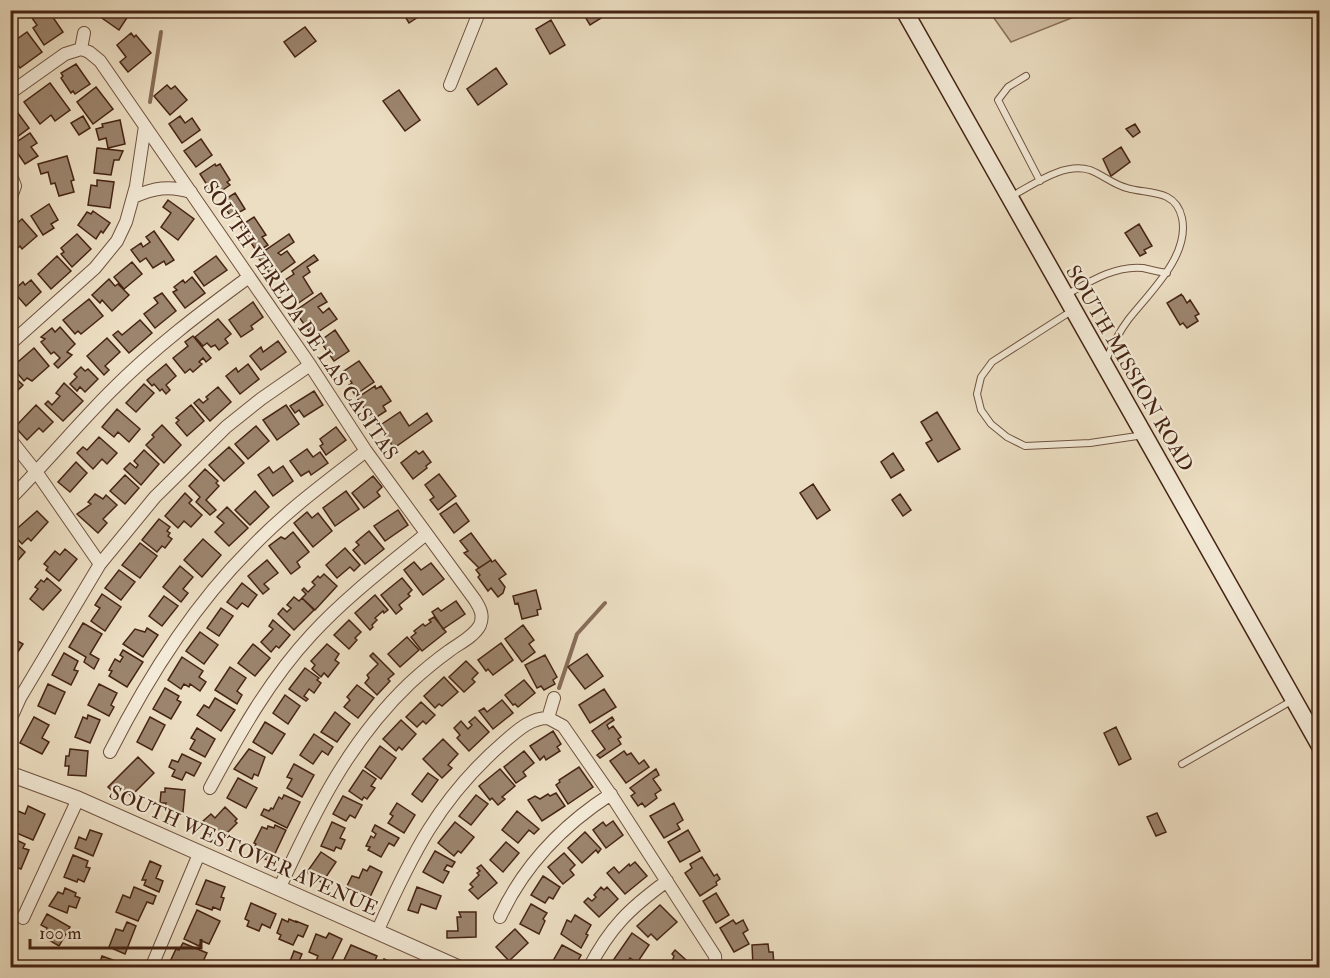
<svg xmlns="http://www.w3.org/2000/svg" width="1330" height="978" font-family="'IM FELL Double Pica',serif">
<style>
.garden{fill:#d0bea4;stroke:#8b715c;stroke-width:1.5}
.lines{fill:none;stroke-linecap:round;stroke-linejoin:round}
.stream{stroke:#886e59;stroke-width:4}
.building{fill:#9c856e;stroke:#462414;stroke-width:1.5}
.service-casing{stroke:#705240;stroke-width:8}
.minor-casing{stroke:#705240;stroke-width:14}
.tertiary-casing{stroke:#705240;stroke-width:17}
.secondary-casing{stroke:#462414;stroke-width:19}
.service{stroke:#f3ead7;stroke-width:6}
.minor{stroke:#f3ead7;stroke-width:12}
.tertiary{stroke:#f3ead7;stroke-width:15}
.secondary{stroke:#f3ead7;stroke-width:16}
.labels{text-anchor:middle;stroke-width:4.5;stroke-linejoin:round;paint-order:stroke}
.street-label{font-size:20px;fill:#462414;stroke:#f3ead7}
</style>
<rect width="100%" height="100%" fill="#ecdec2"/>
<filter id="stains"><feTurbulence type="fractalNoise" baseFrequency=".00333" numOctaves="4"/><feColorMatrix values="0 0 0 0 .2 0 0 0 0 .09 0 0 0 0 .02 0 0 0 .5 -.17"/></filter>
<radialGradient id="worn" r=".72"><stop offset=".6" stop-color="#630" stop-opacity="0"/><stop offset="1" stop-color="#630" stop-opacity=".3"/></radialGradient>
<path class="garden" d="M1083,11L1084,13L1011,42L989,11Z"/>
<g class="lines">
<path class="stream" d="M150,102L161,32
M559,688L577,634L605,603"/>
</g>
<path class="building" d="M43,10H48L63,32L44,45L33,28L37,25L32,18Z
M102,10H132L119,30L99,16Z
M401,10H418L421,15L409,23Z
M581,10H614L590,25Z
M551,20L565,45L550,54L536,29Z
M305,27L316,41L295,57L284,42Z
M27,32L42,52L20,68L10,55V44Z
M131,33L134,37L136,35L151,53L128,72L120,62L126,57L117,45Z
M76,64L90,84L75,94L73,91L71,93L61,78L63,76L61,73Z
M496,68L507,84L478,105L467,89Z
M50,83L70,110L55,121L51,115L40,124L24,102Z
M167,85L171,89L175,86L187,100L170,115L154,96Z
M96,87L113,109L93,124L77,102Z
M399,90L420,120L405,131L383,101Z
M12,105L29,128L13,140L10,138V106Z
M83,116L90,128L79,135L71,123Z
M180,116L185,123L192,118L200,130L182,143L169,124Z
M120,120L125,144L108,148L106,138L99,140L96,129L103,127L102,124Z
M1135,124L1140,132L1133,137L1126,129Z
M30,133L37,143L31,147L38,156L25,164L12,145Z
M201,139L212,155L196,167L184,151Z
M1121,147L1130,162L1111,176L1103,159Z
M97,148L123,151L119,160H114L111,175L94,173Z
M67,156L74,180L71,181L74,192L59,196L55,183L51,184L48,172L41,174L38,164Z
M215,164L216,166L220,164L230,180L227,182L230,185L214,196L200,174Z
M97,180L114,182L110,208L88,205L91,185L97,186Z
M235,193L245,209L231,217L221,202Z
M168,200L194,219L178,240L161,227L171,213L163,207Z
M49,204L58,220L51,224L54,228L43,235L31,216Z
M93,211L110,223L103,233L101,231L96,239L78,225L87,212L91,214Z
M254,217L266,235L262,237L268,245L257,252L240,226Z
M22,219L37,236L22,249L20,246L14,251L10,248V229Z
M1139,224L1152,246L1144,250L1146,253L1140,256L1125,233Z
M154,231L174,260L166,265L164,261L153,268L146,258L140,262L131,250L141,243L143,247L150,242L146,237Z
M77,234L91,249L72,267L61,254L64,252L61,248Z
M289,234L294,242L278,253L281,255L287,251L295,262L273,278L257,256Z
M314,255L318,260L307,267L310,272L303,277L313,293L297,304L282,282L294,274L292,271Z
M57,256L71,271L51,289L38,274Z
M216,256L227,270L204,286L194,272Z
M132,262L142,274L124,289L114,277Z
M192,277L205,293L185,308L173,292L177,290L174,287L183,280L185,283Z
M109,279L115,286L118,284L129,295L112,311L102,300L100,303L92,295Z
M31,280L41,292L26,306L13,291L23,282L25,285Z
M162,293L176,311L155,328L144,314L158,303L154,298Z
M321,293L327,302L318,307L323,313L329,308L337,319L312,336L295,311Z
M1182,294L1181,295L1183,296L1187,303L1190,300L1199,314L1195,316L1198,321L1187,328L1183,323L1180,325L1167,303Z
M89,299L103,316L81,334L78,331L75,334L63,320Z
M253,302L263,317L251,326L253,329L241,337L229,320Z
M218,319L231,334L225,339L228,343L219,350L215,345L211,347L207,343L203,346L195,337Z
M140,320L152,333L129,353L113,335L118,331L122,335Z
M60,327L75,344L67,352L72,355L58,368L54,364L60,358L54,352L51,354L41,342L45,339L41,337L52,328L55,332Z
M335,330L349,351L334,361L320,341Z
M193,336L211,358L206,362L203,358L199,362L202,364L193,372L190,369L185,373L173,358L188,346L185,342Z
M107,338L120,352L105,366L109,370L104,375L87,356Z
M278,341L286,352L261,370L250,356L261,347L263,352Z
M34,348L49,366L32,381L27,378L24,381L12,367Z
M359,361L374,382L355,395L349,385L352,383L344,371Z
M166,364L176,376L166,385L170,390L166,394L162,389L160,391L154,384L152,386L147,380Z
M248,364L259,379L240,394L226,376L236,368L238,372Z
M81,367L85,371L88,369L98,379L85,392L80,387L77,391L70,384L77,377L74,374Z
M10,373L23,385L13,395L17,398L11,405Z
M64,383L83,401L63,421L45,404L48,401L52,405L60,396L56,393Z
M144,384L154,393L136,412L126,403Z
M375,386L376,389L381,386L391,401L383,406L386,411L372,420L357,398Z
M218,387L231,402L210,421L194,403L199,399L203,403L208,399L206,397Z
M314,391L323,405L304,417L299,410L295,413L290,406Z
M36,405L53,422L43,432L39,428L27,440L15,427Z
M191,405L204,421L187,436L176,423L179,420L176,418Z
M286,405L299,424L277,440L263,420Z
M117,409L140,429L129,442L118,432L114,437L102,427Z
M400,412L409,426L427,413L432,421L394,448L379,426Z
M937,412L960,449L938,462L926,443L932,440L921,422Z
M162,425L181,445L164,463L146,445L154,437L152,435Z
M256,426L269,441L248,459L235,444Z
M336,427L346,440L326,455L320,446L323,444L320,439Z
M99,437L117,453L107,464L102,459L93,469L77,453L83,447L87,450Z
M229,447L244,463L224,481L209,465Z
M307,449L313,457L320,452L328,463L311,475L309,471L301,476L290,461Z
M144,450L159,464L141,485L124,469L130,463L136,468L138,465L134,461Z
M416,451L419,454L423,451L431,462L426,466L427,468L413,479L401,463Z
M893,453L904,470L891,478L881,462Z
M76,462L87,473L70,492L58,482Z
M283,466L293,481L273,496L258,475L269,467L273,473Z
M205,469L218,481L216,483L219,486L206,500L216,510L210,515L196,502L200,497L189,486Z
M439,474L456,496L438,510L430,500L434,497L425,485Z
M125,475L139,488L125,504L110,491Z
M373,476L382,487L377,492L380,496L364,508L352,493Z
M813,484L830,510L817,519L800,493Z
M255,491L269,507L250,525L235,510Z
M346,491L359,509L335,526L323,508Z
M185,493L192,500L189,503L202,515L191,527L184,521L178,528L165,516Z
M95,494L103,499L106,495L117,505L103,519L107,523L98,533L77,514L91,504L88,502Z
M900,494L911,510L903,516L892,500Z
M456,503L469,521L454,533L440,514Z
M227,507L248,528L229,546L215,532L224,523L217,517Z
M398,510L408,525L385,541L374,526Z
M37,511L48,522L31,541L28,538L22,544L12,533Z
M307,512L312,518L318,513L332,531L313,547L294,523Z
M159,519L170,527L167,531L170,533L168,536L172,539L165,548L162,546L157,552L142,540Z
M369,531L384,549L365,564L353,550L359,545L356,542Z
M293,532L309,552L297,562L300,567L291,574L269,546L281,537L285,539Z
M471,533L491,560L479,568L464,553L468,551L460,541Z
M10,538L25,552L10,570Z
M203,539L221,555L202,577L184,560Z
M140,543L157,556L140,578L122,565Z
M345,548L360,565L354,571L350,567L337,578L326,565Z
M65,549L77,559L59,581L46,570L48,567L44,564L55,551L60,555Z
M267,560L278,573L264,584L269,589L263,594L248,576Z
M491,560L492,562L495,560L506,574L499,579L505,587L503,593L498,597L491,588L488,591L478,577L480,575L476,570Z
M414,562L421,570L431,563L444,579L423,595L404,570Z
M180,566L193,577L183,589L188,593L181,602L163,587Z
M119,570L135,582L121,600L105,588Z
M324,574L337,586L315,610L302,598L306,594L302,590L304,588L308,592L315,585L312,582L318,576L320,578Z
M47,578L61,590L43,610L30,599L38,589L35,587L41,580L44,582Z
M402,578L412,590L408,594L410,596L399,605L402,609L396,614L381,595Z
M242,583L257,595L248,607L242,603L237,609L227,602Z
M536,590L541,609L537,610L538,615L522,619L518,603L515,604L513,596Z
M102,594L121,607L105,631L91,621L100,608L95,605Z
M375,595L388,610L384,613L383,611L375,618L377,620L372,625L373,627L370,630L355,613Z
M164,596L178,606L162,626L149,616Z
M294,597L299,601L302,598L314,610L294,630L278,614L283,608L287,612L291,608L287,605Z
M456,601L465,614L443,629L432,612L438,608L441,611Z
M221,608L233,616L219,636L207,628Z
M434,617L446,632L422,651L411,637L416,633L414,631L423,624L425,626L431,622L429,620Z
M273,620L290,635L279,648L276,646L271,652L261,642L273,629L269,626Z
M349,620L361,632L355,638L357,640L349,649L334,635Z
M83,623L102,634L90,654L99,659L94,669L84,662L86,657L69,647Z
M523,625L534,640L529,644L535,652L522,662L505,639Z
M147,628L158,635L143,657L123,644L135,629L145,632Z
M200,632L218,645L204,664L186,651Z
M407,637L419,650L400,667L388,654Z
M14,639L23,644L10,664V644Z
M501,643L513,660L493,675L488,669L486,671L478,660Z
M253,644L270,658L255,676L238,663Z
M327,644L339,654L335,660L339,663L328,677L324,673L321,677L312,669L315,665L311,661Z
M123,650L143,662L127,687L109,676L112,671L109,670L115,659L120,662L123,657L120,655Z
M64,653L78,661L74,670L78,671L71,685L52,675Z
M373,653L394,674L388,679L390,681L377,695L365,683L369,678L367,675L378,664L370,656Z
M587,654L603,676L585,689L568,667Z
M545,655L557,677L553,680L555,684L544,690L541,686L537,688L525,665Z
M182,657L203,671L199,677L206,682L200,691L190,684L189,687L184,684L181,689L168,680Z
M466,661L478,673L472,679L475,682L464,692L449,677Z
M230,667L246,678L237,691L242,695L237,704L215,690Z
M305,668L319,678L317,680L321,683L314,693L309,689L304,696L308,699L306,701L289,689Z
M444,677L458,692L442,706L439,704L435,708L424,696Z
M524,680L535,693L518,707L515,704L513,705L505,695Z
M48,684L65,692L55,714L38,706Z
M99,684L117,693L111,705L114,707L109,716L88,705Z
M357,685L374,698L358,718L344,707L350,700L347,697Z
M165,688L179,696L177,700L181,702L171,719L153,709Z
M604,689L616,707L590,723L579,705Z
M285,695L300,706L288,724L273,713Z
M215,698L235,710L221,731L197,715L204,705L209,708Z
M502,700L513,713L493,729L479,711L484,708L487,712Z
M421,702L435,715L426,724L423,721L417,727L406,717Z
M335,712L350,724L337,742L321,732Z
M88,715L100,720L90,743L75,737L83,717L87,719Z
M34,717L49,725L42,738L49,742L42,754L20,743Z
M150,717L165,725L152,750L137,742Z
M475,717L489,732L469,751L457,738L460,735L454,728L461,721L468,729L472,725L469,722Z
M612,717L614,720L607,725L609,729L613,726L621,737L618,739L621,744L600,758L597,755L605,749L592,731Z
M401,720L416,734L402,750L399,747L396,751L383,739Z
M265,722L285,734L272,754L253,742Z
M1116,727L1131,759L1119,765L1104,733Z
M197,728L215,739L205,757L190,749L195,740L191,738Z
M553,731L561,744L557,747L560,751L546,760L544,756L540,760L530,746Z
M314,734L333,747L328,755L322,751L313,764L300,755Z
M443,739L458,754L448,765L452,768L442,778L423,759Z
M380,746L396,758L381,779L365,767Z
M70,749L88,751L86,776L68,775L69,766H65L66,756H69Z
M249,749L265,757L258,776L254,774L252,779L234,769Z
M524,751L534,763L523,772L526,776L516,783L504,767Z
M624,751L627,755L631,753L639,764L644,760L649,767L626,783L610,761Z
M182,754L201,763L194,776L186,772L182,780L172,776L175,770L169,767L172,760L178,762Z
M138,757L154,773L131,796L129,793L122,800L108,787Z
M294,764L314,775L302,797L287,788L292,779L287,777Z
M579,767L593,787L568,804L556,785L560,782L559,780Z
M500,769L515,786L502,797L505,799L498,805L492,798L490,800L479,786Z
M656,769L659,775L653,779L661,790L655,794L657,798L645,807L642,803L638,806L631,796L635,793L630,788Z
M363,770L376,779L371,786L375,788L367,799L364,797L362,800L349,791Z
M428,773L438,780L422,802L412,794Z
M238,778L257,788L246,808L227,798Z
M165,788L185,790L183,812L166,811V803H160L161,792H165Z
M556,793L565,806L542,821L528,800L535,796L540,799L548,794L550,796Z
M284,795L300,802L287,828L261,815L264,809L269,811L271,808L273,809L279,797L282,799Z
M476,795L488,804L471,825L459,816Z
M343,796L362,805L355,818L350,815L346,821L333,814Z
M397,803L415,815L404,833L388,823L393,816L390,814Z
M674,803L683,820L677,824L680,829L664,838L650,816Z
M28,806L45,814L33,840L14,832L18,825L13,823L18,811L25,814Z
M225,807L237,819L235,821L237,823L221,839L203,821L211,814L215,818Z
M517,811L539,829L534,834L529,830L518,843L502,830Z
M1157,813L1166,832L1156,836L1147,817Z
M613,821L623,835L606,848L593,830L603,822L606,826Z
M332,822L345,828L340,838L345,840L341,849L336,847L334,851L321,846Z
M455,822L474,837L461,853L458,851L454,856L438,843Z
M275,825L286,830L271,862L255,854L257,850L254,849L256,844L254,843L262,827L267,829L268,826L274,828Z
M375,825L399,838L394,846L389,843L381,857L368,850L370,847L366,846L371,836L374,838L376,834L372,831Z
M90,830L102,834L93,856L75,848L79,837L86,840Z
M688,830L700,851L680,862L668,842Z
M585,832L601,849L598,853L596,850L582,863L568,848Z
M12,838L25,844L23,848L29,850L21,869L10,865Z
M506,842L519,853L503,872L490,860Z
M435,851L455,862L452,867L447,865L444,870L449,872L443,883L423,872Z
M321,852L336,862L322,883L307,872Z
M564,853L575,865L570,870L574,875L563,884L548,867Z
M73,855L88,861L86,867L90,868L84,882L78,879L77,882L64,877Z
M702,857L714,876L717,874L720,879L716,882L717,885L700,896L685,873L692,868L690,864Z
M150,861L161,866L156,878L163,881L159,892L144,885L146,880H142Z
M635,862L647,876L625,894L607,873L614,867L619,873L629,864L630,866Z
M481,865L497,883L478,899L469,890L473,887L470,884L479,875L477,873L480,871L477,868Z
M370,866L382,872L370,897L347,886L352,876L359,878L363,869L367,871Z
M543,876L560,887L553,899L549,897L545,903L531,895Z
M206,880L225,887L221,897L224,898L220,910L213,907L212,910L196,904Z
M134,887L156,896L153,904L147,902L138,921L116,912L123,895L130,898Z
M417,887L441,896L436,909L421,904L418,913L408,910Z
M601,887L604,890L607,887L618,899L599,917L584,902L588,898L592,901L596,897L594,895Z
M65,888L76,893L75,896L80,898L76,908L69,906L67,913L49,906L58,892L63,894Z
M716,893L729,915L716,923L703,901Z
M251,903L276,914L270,928L262,924L259,931L247,926L249,921L245,919Z
M531,904L547,913L543,919L545,921L539,934L520,924Z
M660,905L677,922L657,940L651,934L648,937L637,926Z
M197,910L220,921L209,944L202,941L199,946L184,939Z
M459,912H476V937L447,938V931H458L457,917H461Z
M47,914L70,927L59,946L42,936L47,928L41,925Z
M575,915L591,925L586,934L588,935L581,948L561,934L567,920L571,922Z
M282,919L288,922L289,919L296,922V921L308,926L303,937L298,935L293,945L279,939L281,935L277,933Z
M733,920L736,924L743,920L748,930L743,933L749,944L734,952L720,928Z
M127,922L136,926L125,954L109,947L116,929L123,931Z
M515,929L528,943L509,961L496,947Z
M329,933L342,939L329,966L333,968H322L323,964L316,961L318,956L309,952L316,934L326,938Z
M632,933L649,945L637,963L630,958L624,968H620L612,962Z
M183,943L207,953L200,968H167L176,949L179,950Z
M768,944L769,952H773L774,965L753,966L752,945Z
M351,945L377,956L372,968H361L344,960Z
M562,945L581,955L574,968H549Z
M675,950L695,968H666L673,959L674,956L672,954Z
M294,951L302,954L296,968L289,964Z
M102,956L121,963L119,968H98Z
M384,959L404,968H381Z"/>
<g class="lines">
<g class="service-casing">
<path id="service" d="M1026,76L1008,87L998,100L1040,181
M1010,197C1033,185 1063,162 1090,170C1103,175 1114,185 1127,188C1139,192 1155,191 1167,197C1175,201 1180,209 1182,218C1190,256 1149,293 1128,320C1119,332 1112,346 1106,360
M1066,295C1089,282 1115,265 1143,268C1151,270 1159,272 1167,273
M1073,310L992,362L981,377L977,394L981,410L991,424L1007,437L1025,446L1090,443L1144,435
M1182,764L1293,700"/>
</g>
<g class="minor-casing">
<path id="minor" d="M81,49L89,52L100,61L310,365L366,451L475,600C480,608 484,615 480,625C474,637 458,644 449,651C435,661 422,672 410,683C348,742 314,813 279,889
M81,49L84,33
M450,85L480,10
M10,93L65,54L81,49
M10,173L15,186L10,200
M133,197C154,188 169,185 191,192
M10,344L95,268L117,241L126,222L136,186L145,126
M10,439L37,473L100,564
M10,499C45,464 76,426 111,391C154,348 201,312 249,277
M548,718L554,698
M10,720L20,698L100,564L155,497L226,427L261,399L310,365
M110,752C147,679 191,608 250,549C285,512 326,482 366,451
M210,788C239,734 270,679 312,634C346,597 387,566 426,534
M500,917C524,865 563,825 611,794
M23,918L78,799
M377,932C411,856 439,798 504,742C517,731 530,718 548,718L563,726L613,798L715,956L716,968
M151,968L199,854
M589,968C610,927 630,908 667,881"/>
</g>
<g class="tertiary-casing">
<path id="tertiary" d="M10,774L78,799L459,968"/>
</g>
<g class="secondary-casing">
<path id="secondary" d="M904,10L1320,746"/>
</g>
<use href="#service" class="service"/>
<use href="#minor" class="minor"/>
<use href="#tertiary" class="tertiary"/>
<use href="#secondary" class="secondary"/>
</g>
<g class="labels">
<g class="street-label">
<text transform="translate(301 320) rotate(56)" y="7">SOUTH VEREDA DE LAS CASITAS</text>
<text transform="translate(1130 368) rotate(60)" y="7">SOUTH MISSION ROAD</text>
<text transform="translate(244 850) rotate(24)" y="7">SOUTH WESTOVER AVENUE</text>
</g>
</g>
<rect width="1330" height="978" fill="none" stroke="#ecdec2" stroke-width="36"/>
<rect x="12" y="12" width="1306" height="954" fill="none" stroke="#462414" stroke-width="3"/>
<rect x="18" y="18" width="1294" height="942" fill="none" stroke="#462414" stroke-width="1.5"/>
<path d="M30 939v9h171v-9" fill="none" stroke="#462414" stroke-width="3"/>
<text x="39" y="939" font-size="18" fill="#462414" stroke="#f3ead7" stroke-width="4.5" paint-order="stroke">100 m</text>
<rect width="100%" height="100%" filter="url(#stains)"/>
<rect width="100%" height="100%" fill="url(#worn)"/>
</svg>
